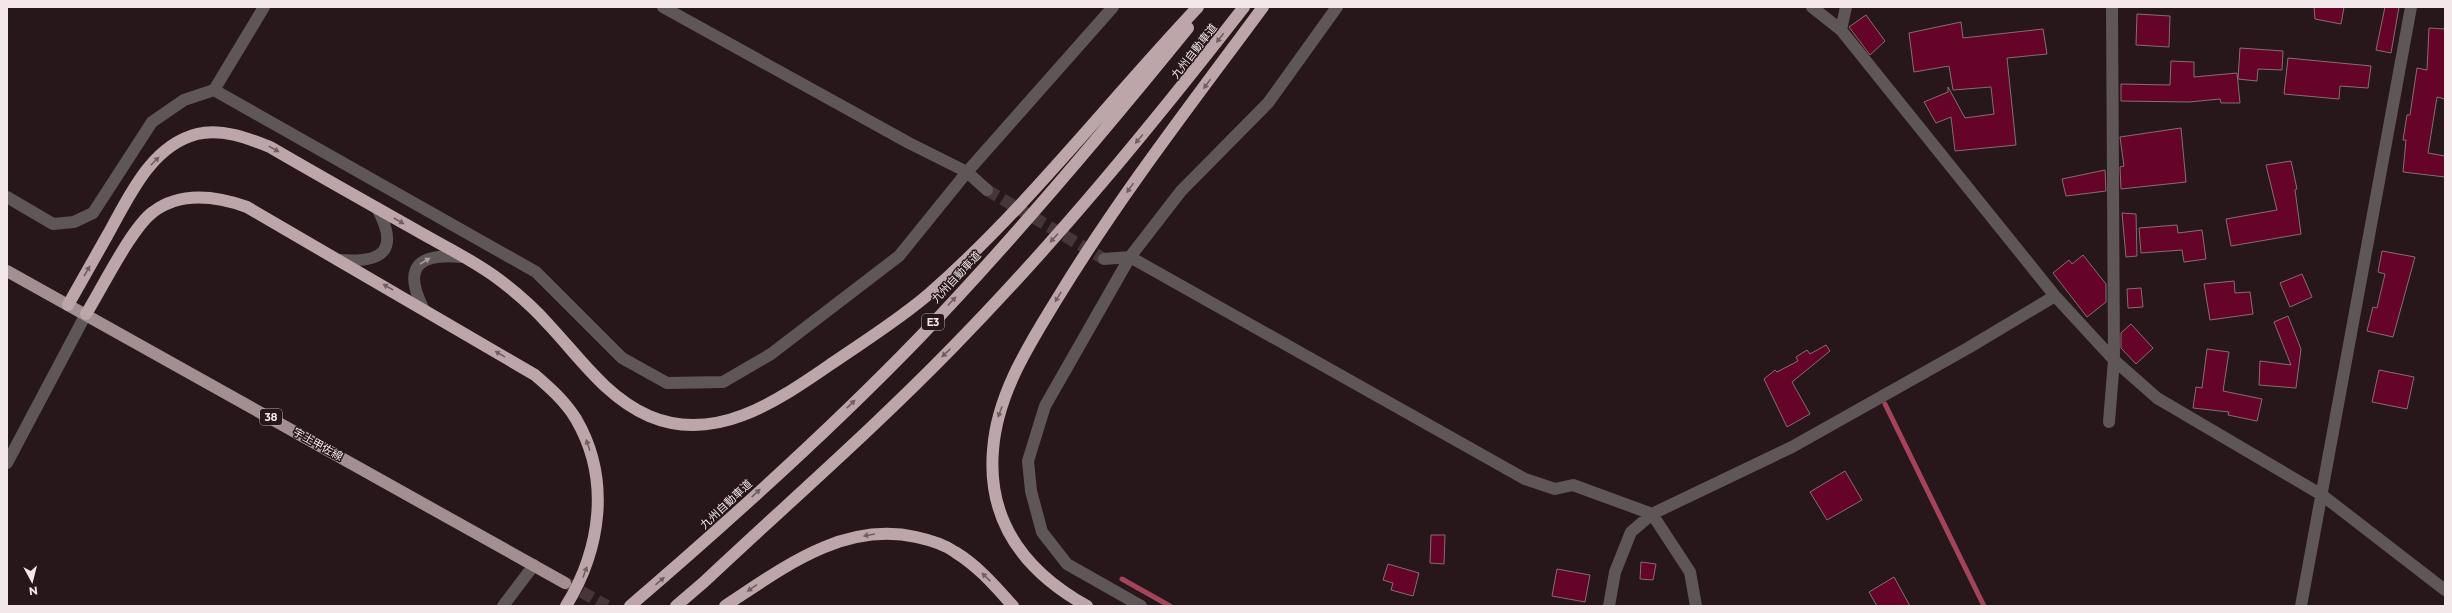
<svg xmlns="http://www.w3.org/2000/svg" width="2452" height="613" font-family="Montserrat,'Noto Sans JP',sans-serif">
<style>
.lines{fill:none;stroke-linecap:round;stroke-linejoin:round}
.stream{stroke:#a4445b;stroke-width:5}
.building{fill:#660328;stroke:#846e71}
.minor-tunnel{stroke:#463639;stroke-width:12;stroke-dasharray:12 6;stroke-linecap:butt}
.major-tunnel{stroke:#463639;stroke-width:12;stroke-dasharray:12 6;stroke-linecap:butt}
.minor{stroke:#5f5657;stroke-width:12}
.major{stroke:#a38f92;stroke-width:12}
.highway{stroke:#bda6aa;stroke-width:12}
.oneway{fill:#725e62}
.oneway2{fill:#a99ea0}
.labels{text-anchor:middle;stroke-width:3;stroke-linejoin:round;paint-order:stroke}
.shield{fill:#27171a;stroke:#b6a9ab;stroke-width:1}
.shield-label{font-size:10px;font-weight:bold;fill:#f3e7e9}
.street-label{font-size:11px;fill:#f3e7e9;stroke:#27171a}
</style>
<rect width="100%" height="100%" fill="#27171a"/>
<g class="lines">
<path class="stream" d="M1885,404L1984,606
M1122,579L1170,606"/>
</g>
<path class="building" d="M2314,7H2344L2341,24L2315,19Z
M2385,7H2399L2391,53L2376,50Z
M2137,14L2170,16L2169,47L2136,45Z
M1866,15L1885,41L1870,55L1849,27Z
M1961,22L1963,38L2043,29L2047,54L2007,58L2016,145L1955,151L1951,117L1936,123L1924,102L1948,92V87L1965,118L1994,114L1991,87L1953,90L1949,66L1914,72L1909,33Z
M2429,28L2445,29V99L2437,97L2428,153L2445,156V177L2403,172L2406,140H2403L2407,115H2410L2417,68L2427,70Z
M2240,48L2283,51L2282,70L2258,69L2257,81L2238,79Z
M2288,58L2371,66L2368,88L2340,86L2339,99L2284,94Z
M2171,61L2194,62V77L2237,73L2240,103H2221L2220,99L2189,102L2121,101V84L2170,85Z
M2181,128L2186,182L2121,189L2120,167L2124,166L2120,137Z
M2291,161L2297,189L2295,190L2301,234L2231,246L2226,219L2277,210L2266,165Z
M2105,170L2106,191L2066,196L2062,179Z
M2122,213L2136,214L2137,256L2126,257Z
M2177,225L2178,233L2202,230L2206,259L2184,262L2182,250L2141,253L2139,228Z
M2382,251L2415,257L2393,337L2367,331L2373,307L2377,308L2385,274L2378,272Z
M2083,255L2106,284V302L2087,317L2053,273L2069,260L2072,264Z
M2302,274L2312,297L2290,307L2280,283Z
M2234,281L2235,293L2250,292L2253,314L2210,320L2204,284Z
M2141,288L2143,307L2128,308L2127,289Z
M2288,316L2301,349L2296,388L2259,385L2260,361L2291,365L2274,322Z
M2131,324L2153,348L2136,364L2121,348V333Z
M1826,345L1830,351L1792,382L1810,414L1787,427L1764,379L1775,370L1777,372L1798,361L1796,357L1807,350L1810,354Z
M2207,349L2229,352L2223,391L2262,399L2257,421L2228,415L2229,412L2193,408L2196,387L2202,388Z
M2379,370L2414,377L2407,409L2372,402Z
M1845,471L1862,500L1827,520L1810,492Z
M1431,535H1445L1444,564L1430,563Z
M1641,562L1656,564L1653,580L1640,579Z
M1388,564L1419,573L1413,596L1391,590L1393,583L1383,580Z
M1557,569L1590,575L1585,602L1552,596Z
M1894,577L1910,606H1877L1869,592Z"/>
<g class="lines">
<path class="minor-tunnel" d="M987,190L1104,259"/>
<path class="major-tunnel" d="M566,583L607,606"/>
<path class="minor" d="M663,7L909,143L967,172L987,190
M1812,7L1841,30L2055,296L2114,360L2157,398L2322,495L2445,590
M1841,30L1846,7
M214,90L536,272L622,358L667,383L723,382L771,354L899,256L967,172L1113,7
M7,197L53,224L74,222L93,213L152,122L184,100L214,90L264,7
M1104,259L1130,257L1525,479L1555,489L1573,485L1652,514L1690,572L1696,606
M341,260C385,263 399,249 377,208
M423,308C401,264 422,253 463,257
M2109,422L2114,360L2112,7
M7,463L86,314
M503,606L534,565
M1141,606L1067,564L1042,532L1031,491L1028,461L1045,406L1130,257L1181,191L1268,103L1337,7
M1609,606L1615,572L1631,532L1652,514L1792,447L1968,348L2055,296
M2301,606L2411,7"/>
<path class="major" d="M7,271L565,583"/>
<path class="highway" d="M68,305C81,282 94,259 107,236C128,199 150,146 197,134C222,128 247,138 270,147C318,175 366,202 414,229C443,246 474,260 501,281C518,294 535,309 549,325C580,358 606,397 649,416C717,445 780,399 834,362C866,340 900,319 930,293C1028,207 1108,102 1198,7
M86,314C101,290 132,227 153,212C181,191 216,196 247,207L535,375C550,388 565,401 576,419C611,479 601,549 566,606
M630,606C729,521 827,433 918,339C1013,240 1102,134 1188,28
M676,606L704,582C787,504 873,429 952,348C1057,241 1152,125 1244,7
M725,606C783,568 843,521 916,537C930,540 944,544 955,552C978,566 995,586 1013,606
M1087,606C1026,572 987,522 993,450C997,394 1029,345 1057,299C1119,197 1192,103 1263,7"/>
</g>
<defs><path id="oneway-solid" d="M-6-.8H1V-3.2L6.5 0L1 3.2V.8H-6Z"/></defs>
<g class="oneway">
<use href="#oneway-solid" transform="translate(1220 38) rotate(128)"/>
<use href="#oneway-solid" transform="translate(1207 84) rotate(126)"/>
<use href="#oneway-solid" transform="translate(1139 139) rotate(130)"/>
<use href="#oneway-solid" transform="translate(274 149) rotate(29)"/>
<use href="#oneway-solid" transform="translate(155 161) rotate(-45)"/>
<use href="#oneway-solid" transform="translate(1130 188) rotate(126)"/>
<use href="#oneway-solid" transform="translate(399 221) rotate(30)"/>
<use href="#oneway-solid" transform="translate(1054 238) rotate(133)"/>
<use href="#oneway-solid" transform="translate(87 271) rotate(-60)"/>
<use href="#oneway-solid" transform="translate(388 287) rotate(-150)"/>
<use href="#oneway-solid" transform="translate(1058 297) rotate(121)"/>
<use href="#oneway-solid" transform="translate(952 301) rotate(-47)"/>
<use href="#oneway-solid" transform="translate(946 353) rotate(137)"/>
<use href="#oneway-solid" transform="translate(500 354) rotate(-149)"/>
<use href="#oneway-solid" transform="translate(851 404) rotate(-44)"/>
<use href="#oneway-solid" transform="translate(1000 412) rotate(110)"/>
<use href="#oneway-solid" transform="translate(588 445) rotate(-109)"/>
<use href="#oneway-solid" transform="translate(756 493) rotate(-43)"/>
<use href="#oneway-solid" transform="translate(869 535) rotate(170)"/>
<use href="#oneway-solid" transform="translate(585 572) rotate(-70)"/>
<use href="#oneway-solid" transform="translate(986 577) rotate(-136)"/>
<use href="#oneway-solid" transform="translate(660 581) rotate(-40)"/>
<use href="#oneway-solid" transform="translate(752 588) rotate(146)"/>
</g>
<use class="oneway2" href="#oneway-solid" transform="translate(425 261) rotate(-31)"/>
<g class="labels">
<g class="shield">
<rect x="922" y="314" width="22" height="16" rx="3"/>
<rect x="260" y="409" width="22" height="16" rx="3"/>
</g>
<g class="shield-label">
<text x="933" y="326">E3</text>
<text x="271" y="421">38</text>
</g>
<g class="street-label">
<text transform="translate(1194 51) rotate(-52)" y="4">九州自動車道</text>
<text transform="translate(956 277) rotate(-47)" y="4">九州自動車道</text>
<text transform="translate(318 444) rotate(29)" y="4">宇土甲佐線</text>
<text transform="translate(726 504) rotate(-43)" y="4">九州自動車道</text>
</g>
</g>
<rect width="2452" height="613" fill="none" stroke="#f3e7e9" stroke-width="16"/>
<g transform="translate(32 581) rotate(173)" stroke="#27171a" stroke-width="3" paint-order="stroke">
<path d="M0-3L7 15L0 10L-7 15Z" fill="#f3e7e9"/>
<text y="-6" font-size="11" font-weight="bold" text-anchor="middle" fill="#f3e7e9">N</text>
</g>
</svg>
